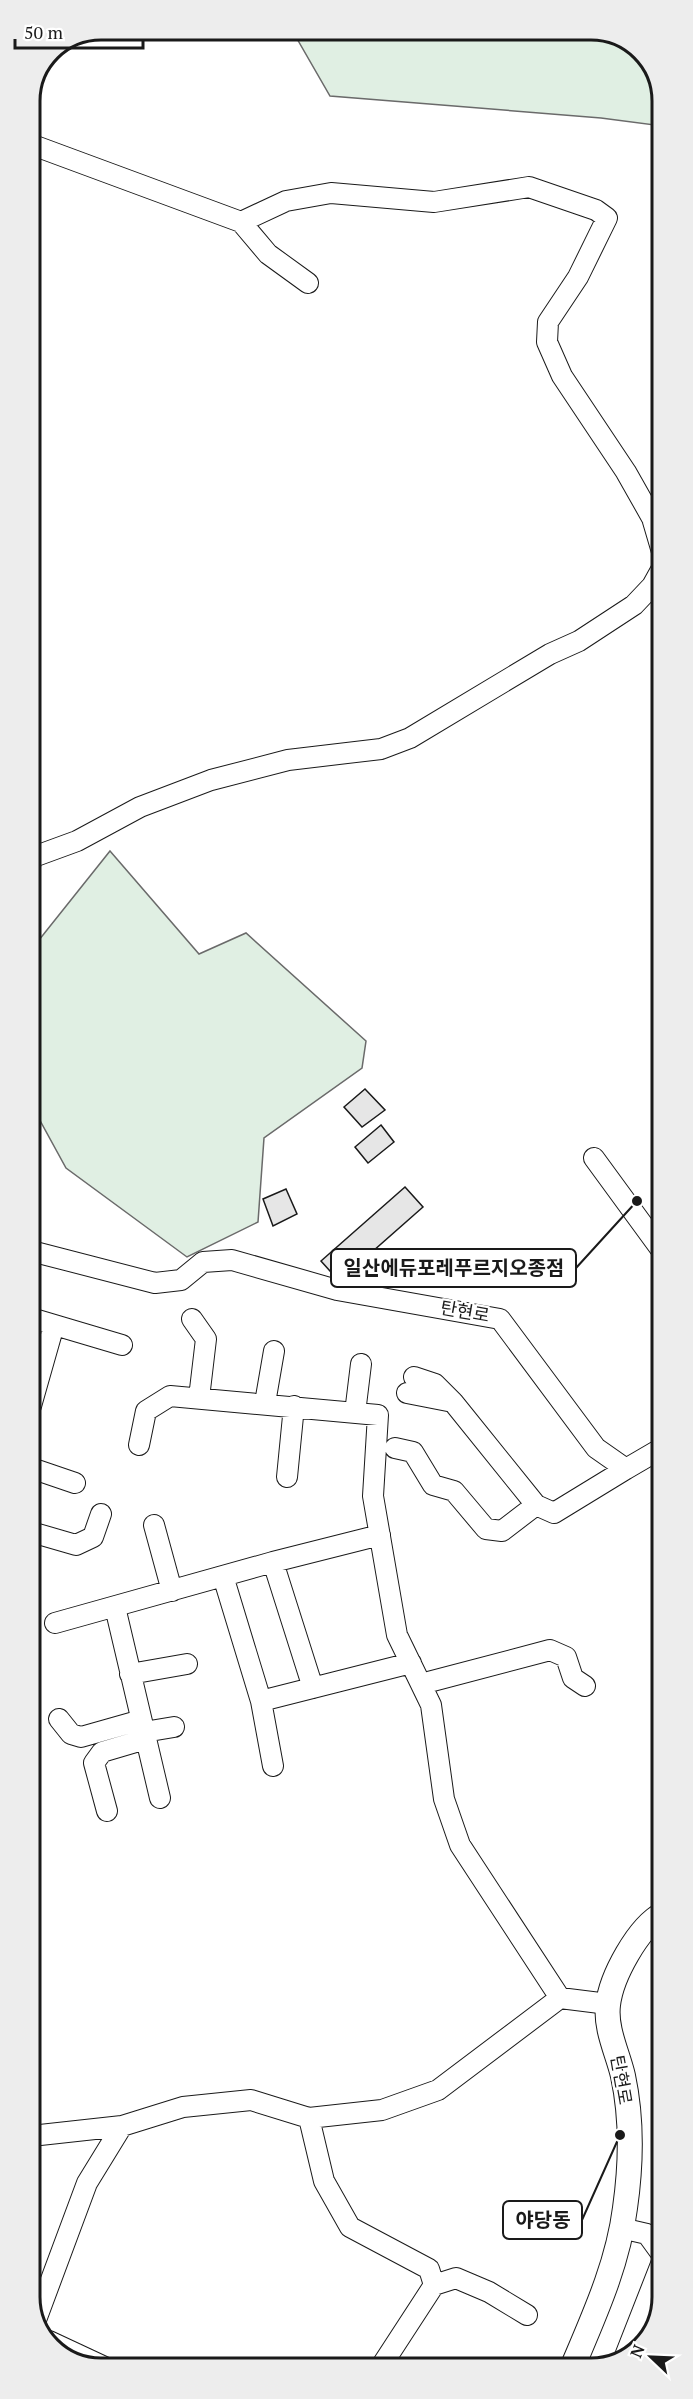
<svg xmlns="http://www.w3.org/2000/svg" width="693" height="2399" font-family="'PT Serif','Noto Sans KR',serif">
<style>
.green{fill:#e0efe3;stroke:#6a6a6a;stroke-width:1.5}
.building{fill:#e6e6e6;stroke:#1a1a1a;stroke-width:1.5}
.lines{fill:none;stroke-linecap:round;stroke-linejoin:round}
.minor-casing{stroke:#1a1a1a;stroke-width:22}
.major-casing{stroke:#1a1a1a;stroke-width:26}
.minor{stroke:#fff;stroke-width:20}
.major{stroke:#fff;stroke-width:24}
.labels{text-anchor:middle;stroke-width:4.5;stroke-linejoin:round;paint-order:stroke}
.street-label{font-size:18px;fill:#1a1a1a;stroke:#fff}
.rim{fill:none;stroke:#1a1a1a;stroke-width:3}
.leader{fill:none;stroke:#1a1a1a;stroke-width:2}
.callout-dot{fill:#1a1a1a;stroke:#fff;stroke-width:2}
.callout{fill:#fff;stroke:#1a1a1a;stroke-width:2}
.callout-label{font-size:20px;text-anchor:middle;font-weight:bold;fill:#1a1a1a}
</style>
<rect width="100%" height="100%" fill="#fff"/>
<path class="green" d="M292,30L600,31L639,48L662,87V126L601,118L330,96Z
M110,851L199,954L246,933L366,1041L362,1068L264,1138L258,1222L187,1257L66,1168L31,1104V950Z"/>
<path class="building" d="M365,1089L385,1110L362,1127L344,1107Z
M381,1125L394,1142L368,1163L355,1147Z
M405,1187L423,1207L339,1281L321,1261Z
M286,1189L297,1214L273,1226L263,1199Z"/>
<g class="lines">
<g class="minor-casing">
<path id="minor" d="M30,144L241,222L268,254L308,283
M241,222L286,201L331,193L434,202L529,187L596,210L607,218L578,277L548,322L547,342L562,376L626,472L652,518L662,552
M31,861L36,856L77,841L140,807L211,780L288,760L381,749L410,738L550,654L579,641L634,605L652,586L662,568
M594,1158L662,1251
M31,1251L155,1283L181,1280L203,1262L232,1260L337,1290L500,1319L596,1448L626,1469L662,1448
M31,1318L122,1345
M192,1319L206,1339L199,1398
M414,1377L435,1384L453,1402L536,1505L554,1513L626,1469
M407,1393L453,1402
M265,1403L274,1351
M31,1406L54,1325
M355,1413L361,1364
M139,1445L146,1411L170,1396L378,1415L373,1496L397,1635L431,1705L444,1799L460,1845L560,1998L608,2004
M395,1448L413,1452L433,1485L454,1491L486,1529L502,1531L536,1505
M31,1468L75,1483
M287,1477L294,1406
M154,1525L172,1591
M31,1532L76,1545L93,1537L101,1514
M273,1562L313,1688
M223,1576L261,1701L411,1663
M115,1607L160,1798
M55,1623L273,1562L380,1535
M130,1674L187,1664
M421,1684L550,1650L566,1657L573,1678L585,1686
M261,1701L273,1766
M59,1719L71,1734L81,1737L141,1720
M144,1732L174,1727
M107,1811L94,1763L102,1752L146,1739
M309,2118L324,2181L350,2227L429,2269L434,2285L380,2368
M31,2136L122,2126L183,2107L251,2100L309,2118L382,2110L438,2090L560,1998
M621,2228L647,2234L663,2256
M434,2285L456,2278L489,2292L527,2315
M36,2320L87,2183L122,2126
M49,2341L109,2369
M625,2356L663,2259"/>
</g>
<g class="major-casing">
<path id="major" d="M572,2368C594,2316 618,2264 625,2208C631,2166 632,2118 623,2076C618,2054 605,2029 608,2005C611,1977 638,1927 663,1914"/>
</g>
<use href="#minor" class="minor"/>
<use href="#major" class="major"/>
</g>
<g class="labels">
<g class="street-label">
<text transform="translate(465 1312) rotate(10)" y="6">탄현로</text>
<text transform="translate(621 2080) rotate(80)" y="6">탄현로</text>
</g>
</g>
<path d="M0 0H693V2399H0ZM101 40H591A61 61 0 0 1 652 101V2297A61 61 0 0 1 591 2358H101A61 61 0 0 1 40 2297V101A61 61 0 0 1 101 40Z" fill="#ededed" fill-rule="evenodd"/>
<path class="rim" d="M101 40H591A61 61 0 0 1 652 101V2297A61 61 0 0 1 591 2358H101A61 61 0 0 1 40 2297V101A61 61 0 0 1 101 40Z"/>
<path class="leader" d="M637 1201L576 1268M620 2135L582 2220"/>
<g class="callout-dot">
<circle cx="637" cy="1201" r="6"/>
<circle cx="620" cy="2135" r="6"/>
</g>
<g class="callout">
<rect x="331" y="1249" width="245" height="38" rx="6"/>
<rect x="503" y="2201" width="79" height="38" rx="6"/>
</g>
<g class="callout-label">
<text x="454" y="1275">일산에듀포레푸르지오종점</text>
<text x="543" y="2227">야당동</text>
</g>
<g transform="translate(651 2357) rotate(293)" stroke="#ffffff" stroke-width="4.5" paint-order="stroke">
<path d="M0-4.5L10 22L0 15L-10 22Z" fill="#1a1a1a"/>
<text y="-9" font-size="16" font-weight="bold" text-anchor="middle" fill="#1a1a1a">N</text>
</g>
<path d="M15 39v9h128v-9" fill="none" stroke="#1a1a1a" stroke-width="3"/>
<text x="24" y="39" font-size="18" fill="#1a1a1a" stroke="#ffffff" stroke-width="4.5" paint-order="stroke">50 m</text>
</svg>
